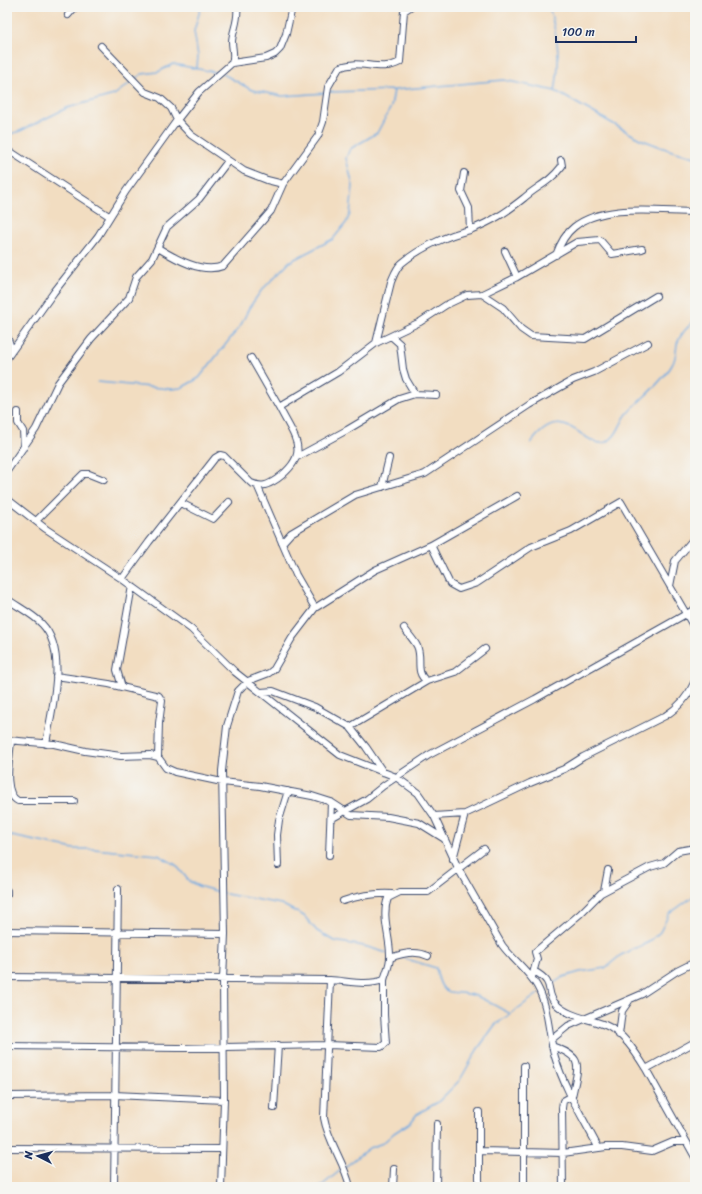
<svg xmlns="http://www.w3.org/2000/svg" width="702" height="1194" font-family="Sriracha,sans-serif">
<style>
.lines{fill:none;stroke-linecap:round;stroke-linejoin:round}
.stream{stroke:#71aae1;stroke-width:1.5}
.minor-casing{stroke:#3b496d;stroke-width:8}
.minor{stroke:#fff;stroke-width:6}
</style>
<rect width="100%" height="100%" fill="#f6f6f2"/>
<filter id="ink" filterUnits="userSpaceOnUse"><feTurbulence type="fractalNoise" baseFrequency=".025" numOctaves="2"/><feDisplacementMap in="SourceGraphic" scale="8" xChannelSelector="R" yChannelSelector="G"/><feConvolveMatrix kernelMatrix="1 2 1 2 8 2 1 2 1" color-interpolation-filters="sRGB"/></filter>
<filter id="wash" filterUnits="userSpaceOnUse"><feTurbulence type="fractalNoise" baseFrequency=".012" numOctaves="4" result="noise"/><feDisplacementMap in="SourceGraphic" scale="16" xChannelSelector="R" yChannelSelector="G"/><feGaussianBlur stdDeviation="0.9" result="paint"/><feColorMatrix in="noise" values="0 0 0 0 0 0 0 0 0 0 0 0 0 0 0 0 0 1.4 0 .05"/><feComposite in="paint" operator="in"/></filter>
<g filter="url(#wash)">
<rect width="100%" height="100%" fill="#f2ddc1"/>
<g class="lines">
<path class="stream" d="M549,7C558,38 561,59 555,91
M197,68L198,56L194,31L201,7
M223,74L252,90L282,96L326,93
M136,78L142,74L158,72L173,64L219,73
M330,92L394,90L504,80L555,91L640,139L669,150L695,157
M7,135L20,131L67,108L114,95L133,81
M695,276V292
M98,382L171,389L181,388L199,378L241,325L249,308L261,291L289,262L333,239L346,223L350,214L353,186L346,158L350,149L377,133L391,107L394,90
M531,443C567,393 588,461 612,438C619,432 621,421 627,414C641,398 661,384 672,365C676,359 676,351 677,344C680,334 688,327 695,320
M7,835L74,849H94L158,855L176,865L189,881L198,886L223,893
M226,894L281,904L304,916L317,931L334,941L364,946L387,953
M400,957L436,968C442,1002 451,988 476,996C487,1000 498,1008 509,1013
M551,985L563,977L580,972L605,968L621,955L649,942L660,932L669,914L695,895
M345,1167L369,1148L383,1143L394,1133L411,1122L417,1114L438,1102L460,1080L477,1050L495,1025L538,994
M320,1187L342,1169"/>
</g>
</g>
<g filter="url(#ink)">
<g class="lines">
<g class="minor-casing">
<path id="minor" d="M68,15L75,7
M101,46L145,92L160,98L171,108L177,120L191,135L244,171L267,180L283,184
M232,63C235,56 232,49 232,41C233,29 239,20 237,7
M11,152L109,216
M470,230C493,221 505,213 524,198C539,185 549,183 562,166L561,160
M158,248C176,259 202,274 223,266L271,211L283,184L318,136L323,122L328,87L339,68C358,58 380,73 400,62L404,11L410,7
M505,251L517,277
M556,255C560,244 565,234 574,227C604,203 659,212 695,212
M482,294L517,277L577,242L600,240L612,254L642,249
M7,336L12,351
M391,336L400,344L403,369L406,379L415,394
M376,343L391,282C394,275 396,268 402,263C420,248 447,235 470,230L469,208L461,191L464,173
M7,358L54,292L98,236L126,191L177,120L199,92L232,63L266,58L275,54L280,49L286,34L292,7
M251,358L279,407L338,372L376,343L420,322L446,305L467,295L482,294L503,308L521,329L531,336L585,339L656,296
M18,412V423L23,431L24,447
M297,457L347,430L399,399L415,394L436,395
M7,471L36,429L58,383L91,339L129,298L136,277L152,259L167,227L199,199L228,161
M257,485L296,575L315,608
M382,487L389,458
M7,499L46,529L122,579L191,629L235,672L340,755L396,777L418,793L434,816L459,870L502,945C513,960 528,970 537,986C549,1007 548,1034 555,1057C564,1088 583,1118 598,1147
M181,503L213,519L229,502
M36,521L83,474H89L104,480
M282,543L291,533L355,495L425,474L529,405L573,380L594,372L648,343
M431,545L450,584L459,589L477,583L531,547L571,531L621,502L695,629
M122,579L149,542L215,458L220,455L224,456L251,483C262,488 268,485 277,479C312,453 295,439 279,407
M670,586L675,561L695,537
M7,599C18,607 33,614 42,624C69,652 51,710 46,744
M404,628C408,634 414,640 417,646C423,658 414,673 427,681
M56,676L109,684L159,696L162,701L159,723L158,757
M122,687L117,670L132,586
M261,692L273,691L315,707L350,727L366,747L383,772
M350,727L427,681L455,672L485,649
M7,740L54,744L85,751L121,756L150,755L158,757L166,768L175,772L222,782L260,786L312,796L331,802L351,815L388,817L419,823L443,838
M11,741C10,757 2,793 18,801H74
M434,816L465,814
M331,819L367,799L383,786L429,755L535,699L695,609
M329,855L331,802
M453,859L465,814L530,783L564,769L583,757L665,716C678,708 689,695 695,681
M278,865L277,835L279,820L288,791
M7,891V894
M604,891L608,870
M343,901C361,895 374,893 392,894
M7,931L225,934L223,979L224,1100L221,1187
M225,934L222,771L227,726L238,691L248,681L269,673L274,669L292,638L315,608L375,570L431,545L517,496
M390,958C403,953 416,950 428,956
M534,971C557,984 544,990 555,1003C568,1017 588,1018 605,1025C623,1032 636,1053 646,1069
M7,977L330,980C348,981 367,986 384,980C386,972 391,963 390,955C390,936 381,916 388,898L400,892H428L484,849
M532,977L537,959L535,952L580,914L601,893L650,867L664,863L678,851L695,848
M330,980L324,1118C328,1142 345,1163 350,1187
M619,1035L622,1011L629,1001
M551,1040L568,1026L642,994L677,971L695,962
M695,1042L646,1069L695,1157
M7,1046L178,1048L328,1045L381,1047L386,1043L384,1015V980
M552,1046C583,1057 579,1064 573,1092L572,1096L563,1101L562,1108L563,1187
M7,1096L114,1095L224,1100
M274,1108L278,1045
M7,1148L222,1149
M480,1151L563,1153L606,1147H622L652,1151L673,1142H686
M114,1187L118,889
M393,1187L394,1169
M436,1187L437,1124
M479,1187V1112
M524,1187V1066"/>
</g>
<use href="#minor" class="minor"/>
</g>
</g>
<rect width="702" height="1194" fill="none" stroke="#f6f6f2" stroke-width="24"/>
<g transform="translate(38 1156) rotate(276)" stroke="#f6f6f2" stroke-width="3" paint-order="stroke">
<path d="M0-3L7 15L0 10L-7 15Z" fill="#1b2f5e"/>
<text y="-6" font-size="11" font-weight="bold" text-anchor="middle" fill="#1b2f5e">N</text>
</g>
<path d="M556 36v6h80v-6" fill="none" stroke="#1b2f5e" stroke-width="2"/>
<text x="562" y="36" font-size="12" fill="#1b2f5e" stroke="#f6f6f2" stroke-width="3" paint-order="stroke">100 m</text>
</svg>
